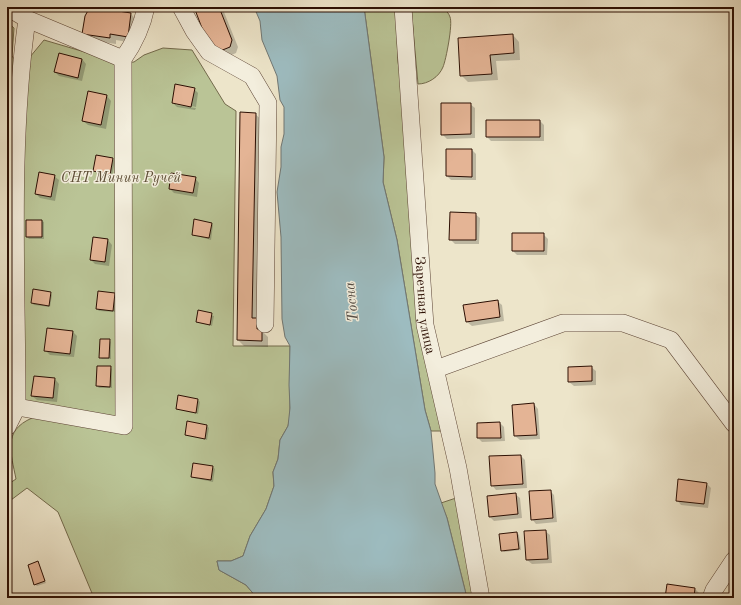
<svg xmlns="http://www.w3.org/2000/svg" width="741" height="605" font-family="'Old Standard TT',serif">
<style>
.green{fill:#bac496;stroke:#736a4c}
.water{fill:#9dbcc0;stroke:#707774}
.shadow{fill:#0003}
.building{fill:#e4b495;stroke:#2c0f03}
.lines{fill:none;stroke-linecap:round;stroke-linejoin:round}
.minor-casing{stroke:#5c4435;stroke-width:18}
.minor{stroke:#f3eedd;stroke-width:17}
.labels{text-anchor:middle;stroke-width:3;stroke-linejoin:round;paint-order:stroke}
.park-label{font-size:14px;font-style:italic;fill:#5e4e36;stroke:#f3eedd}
.street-label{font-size:14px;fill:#2c0f03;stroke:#f3eedd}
.water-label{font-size:15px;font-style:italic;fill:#544c45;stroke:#f3eedd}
</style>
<rect width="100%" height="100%" fill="#ede5ca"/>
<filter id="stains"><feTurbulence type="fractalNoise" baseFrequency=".005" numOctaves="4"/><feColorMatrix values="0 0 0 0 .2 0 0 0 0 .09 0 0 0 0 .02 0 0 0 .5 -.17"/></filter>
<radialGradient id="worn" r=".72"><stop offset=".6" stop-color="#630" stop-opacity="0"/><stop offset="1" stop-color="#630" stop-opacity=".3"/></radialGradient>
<path class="green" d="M364,7H396L398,62L404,100L443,431H431L425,410L397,240L383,182L384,157Z
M411,7H443C445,10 449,13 450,17C453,24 446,60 443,67C439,77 428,84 418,84Z
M7,22L14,28L12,56L17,63H25L44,40L122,63L134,62L144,55L163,48L192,50L225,104L236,111L233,346H290V417L288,426L280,440L278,459L273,472L274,486L266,509L250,536L243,556L231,561H217L219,570L246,585L257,598H94L58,512L27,488L7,503V485L16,479C11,453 2,431 32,418L7,411Z
M456,498L477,598H467L447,518L441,503Z"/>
<path class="water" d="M254,7H364L384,157L383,182L397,240L425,410L431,431L435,473V484L447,518L467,598H257L246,585L219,570L217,561H231L243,556L250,536L266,509L274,486L273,472L278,459L280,440L288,426L290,408L289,385L290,346L285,337L282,319L281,237L277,192L281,167V147L284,134V107L280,100L277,76L262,40L260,21Z"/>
<path class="shadow" d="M91,7H138V12L120,9L119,12L131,14L137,21L134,43L116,40V44L90,40L83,33Z
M196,7H222L238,47L236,53L227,57Z
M513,35L519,42L520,60L496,61L498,80L468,82L461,75Z
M82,59L86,64L82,81L59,76L55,72Z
M194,89L198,93L196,107L176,103V105L196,108L195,110L177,107L173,103Z
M89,93L107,96L111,101L106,129L88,125L83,121Z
M470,104L475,108V138L447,139L442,134Z
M255,114L262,120L263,332L268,337V347L244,346L238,340Z
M487,121H540L544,125V141H491L487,137Z
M472,150L476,154V180H451L447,176Z
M113,159L115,161L112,176L94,171Z
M54,176L59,180L55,201L40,198L36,194Z
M195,178L199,183L197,197L174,193L170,189Z
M475,214L480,218L479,244H455L450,239Z
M42,221L44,222V239H29L27,237Z
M211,223L213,225L211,240L193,235Z
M543,234L548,239L547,255H517L513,251Z
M108,240L112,245L109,266L95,264L91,260Z
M50,293L52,295L50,307L34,305L32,303Z
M115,294L117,296L115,312L99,311L97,309Z
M497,301L502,305L504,321L472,326L467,322L465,306Z
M199,312L214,316L212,326L197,322Z
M73,332L77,336L74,357L50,355L45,350Z
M109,340L111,342V359H102L101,358Z
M110,367L112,369V388H99L97,386Z
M591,367L596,371V385L574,386L569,382Z
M55,379L59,384L57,402L37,400L32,396Z
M198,400L200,402L198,414L177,409Z
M534,404L538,409L540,439L520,440L515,436L513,406Z
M500,423L504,427L505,441L482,442L478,438Z
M207,426L209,428L207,440L186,435Z
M521,456L525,460L527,488L496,490L492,485L491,457Z
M194,464L213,467L215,469L213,482L194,478L192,477Z
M707,484L711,488L708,508L681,505L677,500Z
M550,491L554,495L557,522L536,524L532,519Z
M515,494L520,498L522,518L494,521L490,517Z
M545,531L550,535L552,563L532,564L527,560Z
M517,533L519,535L521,550L504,552L502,550Z
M38,562L46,583L37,586L35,584Z
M695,589L699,593V598H666Z"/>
<path class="building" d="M90,7H113L112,10L131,13L128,37L110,34V38L82,34L85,16Z
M194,7H219L232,40L230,47L220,51L205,36Z
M513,34L514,53L490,55L492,74L460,76L458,38Z
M59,53L82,59L78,78L54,72Z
M175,84L195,88L191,107L172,103Z
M88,91L107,95L101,125L82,121Z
M441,103H471V134L441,135Z
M240,112L256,113L252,318H257V329H262V341L237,340Z
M486,120H540V137H486Z
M446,149H472V177L446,176Z
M96,155L113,158L110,175L93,171Z
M39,172L55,175L51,197L35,194Z
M171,173L196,177L193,193L169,189Z
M450,212L476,213V240H449Z
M194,219L212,223L209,238L192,235Z
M26,220H42V237H26Z
M512,233H544V251H512Z
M93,237L108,239L105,262L90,260Z
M33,289L51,292L49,306L31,303Z
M98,291L115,293L113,311L96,309Z
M498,300L500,317L466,322L463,305Z
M198,310L212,313L210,325L196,322Z
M47,328L73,331L70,354L44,351Z
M100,339H110L109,358H99Z
M97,366H111L110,387L96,386Z
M592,366V381L568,382V367Z
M34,376L55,378L53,398L31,396Z
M178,395L198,399L196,413L176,409Z
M534,403L537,435L514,436L512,405Z
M187,421L207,425L205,439L185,435Z
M500,422L501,438H477V423Z
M521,455L523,484L491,486L489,456Z
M193,463L213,466L211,480L191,477Z
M678,479L707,483L704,504L676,501Z
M551,490L553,518L531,520L529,491Z
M516,493L518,514L489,517L487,496Z
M546,530L548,559L526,560L524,531Z
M517,532L519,549L501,551L499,534Z
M38,561L45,581L34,585L28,565Z
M667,584L695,588L694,598H665Z"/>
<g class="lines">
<g class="minor-casing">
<g id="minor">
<path d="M7,7L27,19L123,59"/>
<path d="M181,7L194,31L209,52L252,76L268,103L265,324"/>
<path id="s1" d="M403,7L425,325L458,468L481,598"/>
<path d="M436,369L563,323H623L671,340L734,424"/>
<path d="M17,407C17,278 9,147 27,19"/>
<path d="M7,427L17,407L124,426L123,59C135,42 142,27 146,7"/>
<path d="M711,598L714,590L734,560"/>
</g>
</g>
<use href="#minor" class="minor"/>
</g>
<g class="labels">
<g class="park-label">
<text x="121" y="182">СНТ Минин Ручей</text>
</g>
<g class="street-label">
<text dy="5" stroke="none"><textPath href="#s1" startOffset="299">Заречная улица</textPath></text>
</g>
<g class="water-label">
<text transform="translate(351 302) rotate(-96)" y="5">Тосна</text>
</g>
</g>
<rect width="741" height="605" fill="none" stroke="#ede5ca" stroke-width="24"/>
<rect x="8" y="8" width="725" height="589" fill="none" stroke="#2c0f03" stroke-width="2"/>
<rect x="12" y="12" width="717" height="581" fill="none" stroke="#2c0f03"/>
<rect width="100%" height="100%" filter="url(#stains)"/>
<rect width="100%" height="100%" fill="url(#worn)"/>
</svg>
